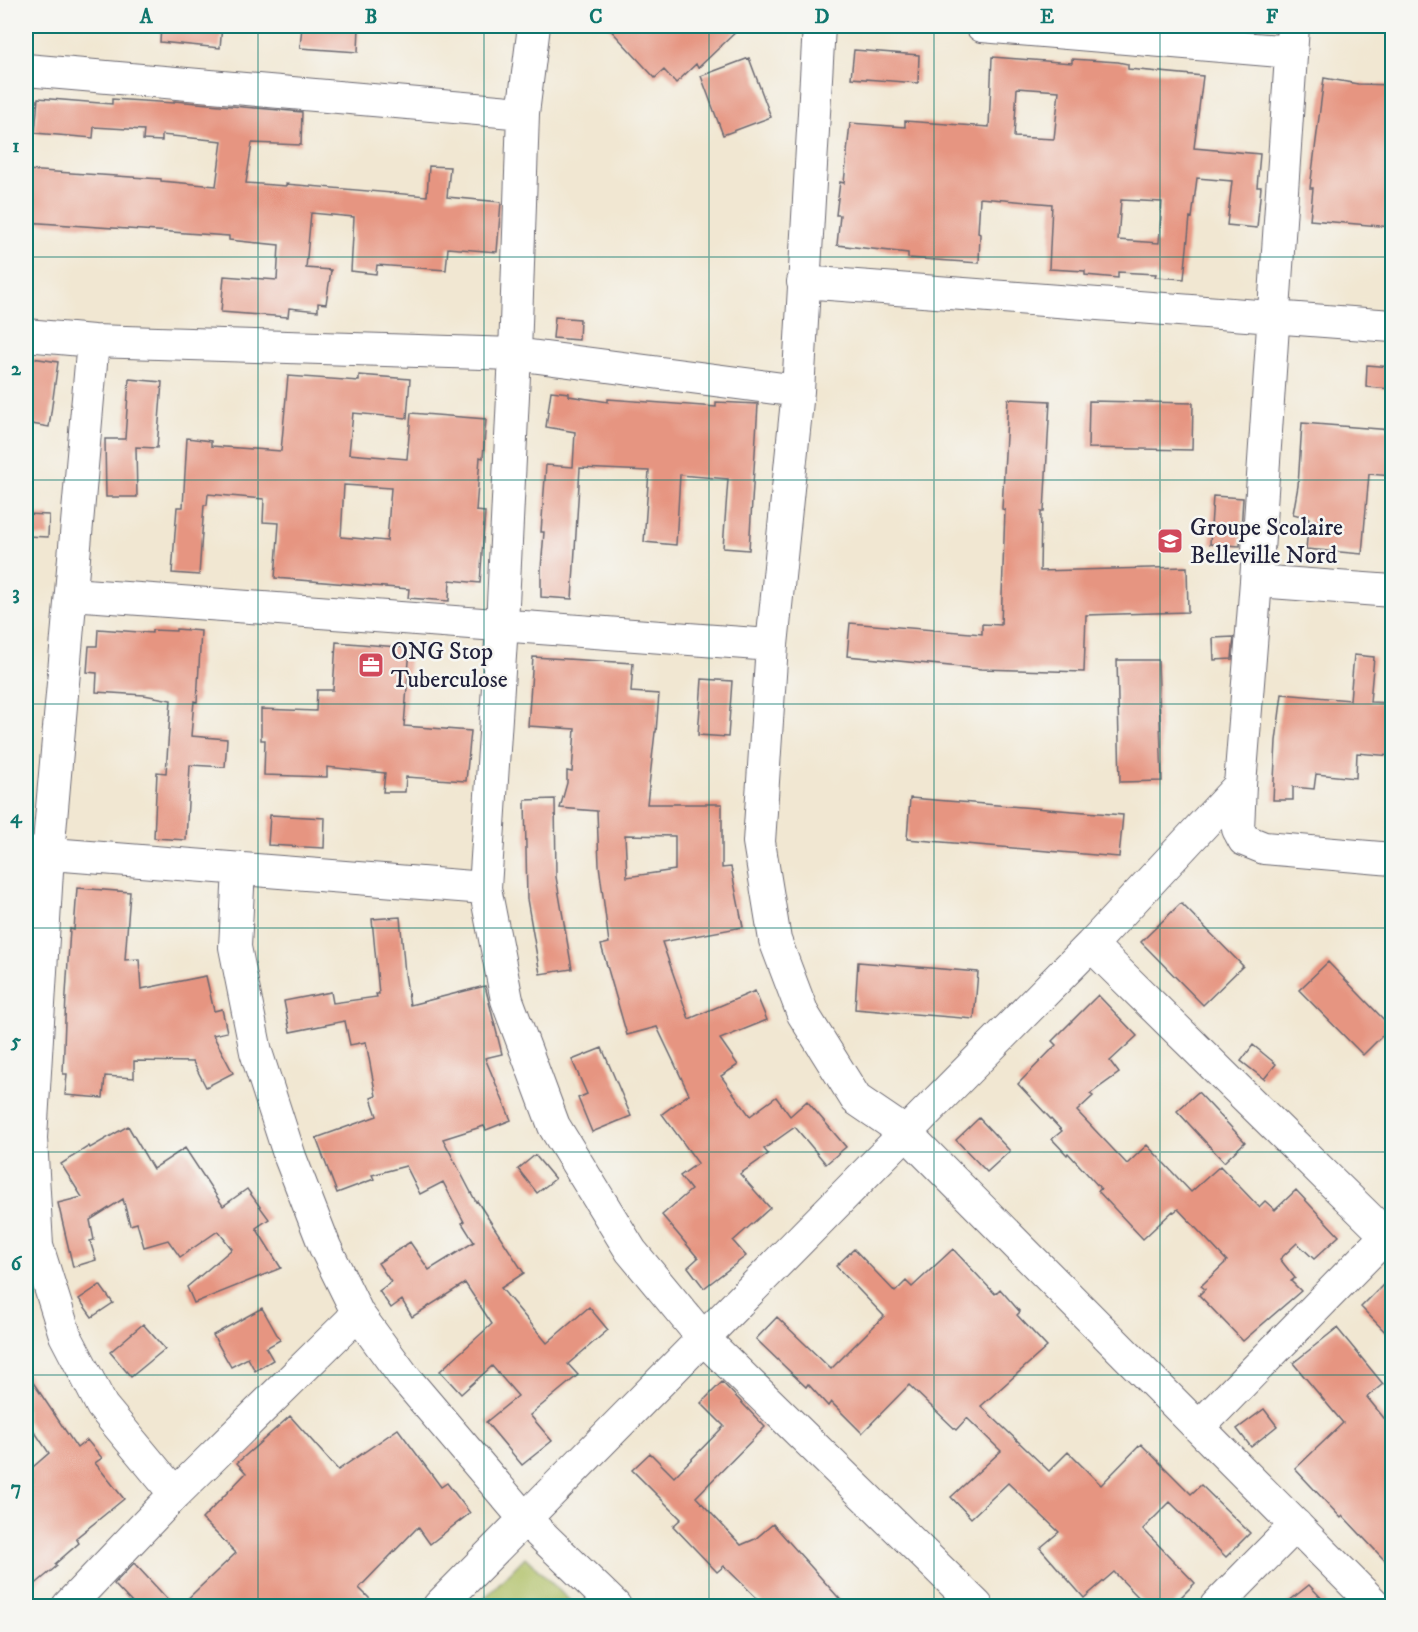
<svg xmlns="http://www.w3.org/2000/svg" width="1418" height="1632" font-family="'IM FELL DW Pica',serif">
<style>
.green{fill:#acbd60;stroke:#67704e;stroke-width:1.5}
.building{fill:#e69581;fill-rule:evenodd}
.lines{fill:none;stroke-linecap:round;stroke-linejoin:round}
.minor-casing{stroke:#6a6770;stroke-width:34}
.minor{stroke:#fff;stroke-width:32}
.grid{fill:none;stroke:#0f766e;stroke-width:1.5;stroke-opacity:0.55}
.labels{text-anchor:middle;stroke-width:5;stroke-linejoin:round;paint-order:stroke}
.poi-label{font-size:24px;fill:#22223b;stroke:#f6f6f2;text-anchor:start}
.neatline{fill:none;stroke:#0f766e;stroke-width:2}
.grid-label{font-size:20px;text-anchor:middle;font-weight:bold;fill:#0f766e}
</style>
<rect width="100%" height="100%" fill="#f6f6f2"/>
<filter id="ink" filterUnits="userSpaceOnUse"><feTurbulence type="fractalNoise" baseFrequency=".0167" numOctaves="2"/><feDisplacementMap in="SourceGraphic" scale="12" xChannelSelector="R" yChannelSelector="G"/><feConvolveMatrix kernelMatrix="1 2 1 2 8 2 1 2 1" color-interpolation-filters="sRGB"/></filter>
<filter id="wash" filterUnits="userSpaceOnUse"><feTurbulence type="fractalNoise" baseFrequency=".008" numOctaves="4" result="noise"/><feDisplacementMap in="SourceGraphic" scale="24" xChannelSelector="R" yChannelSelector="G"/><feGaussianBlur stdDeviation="1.35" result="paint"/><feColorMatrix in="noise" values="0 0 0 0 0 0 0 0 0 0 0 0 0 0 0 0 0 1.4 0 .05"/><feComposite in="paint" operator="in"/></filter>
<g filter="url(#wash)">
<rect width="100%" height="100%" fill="#f1e7d2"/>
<path class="green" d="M525,1557L575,1606H477Z"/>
<g id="blocks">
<path class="building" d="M161,26H222L220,48L160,42Z
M302,26H359L358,52L300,48Z
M607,26H742L698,68L696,64L676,83L664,70L655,78Z
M854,50L919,55L918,83L851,78Z
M992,57L1072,63V59L1118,62L1128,64V69L1203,76L1194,148L1260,154L1257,187H1261L1257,228L1227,225L1232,181L1197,178L1192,218L1190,217L1184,279L1155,277L1156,274L1118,272V278L1085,275V271L1049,269L1052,204L980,198L978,233L980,234L979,263L908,258V253L837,245L840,215H836L840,182L844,183L850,123L905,127V121L989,127ZM1017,88L1059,91L1054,139L1014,137ZM1121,200L1162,202L1159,243L1118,240Z
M749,58L771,117L723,135L701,76Z
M1324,78L1358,84L1392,85V156L1389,155L1386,204H1392V227L1310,220L1313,188H1310Z
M38,98L112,104V99L174,103V101L302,112L301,145L252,143L246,183L286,186V184L427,196L429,166L450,167L447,197L501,202L497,252L448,248L446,270L377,265L376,274L351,271L354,217L311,213L306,268L331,270L326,304L318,303V311L289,308L288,317L221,312L224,276L277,280L279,245L229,240V236L26,222V170L161,179V181L216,186L222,141L162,135V141L143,140L144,130L94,127L93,138L35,133Z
M555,317L580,319L579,340L553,338Z
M26,357L58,362L49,427L26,423Z
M1367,365L1392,367V389L1366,387Z
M359,375L410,379L407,418L353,413L349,454L407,459L411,413L486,419L483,458L480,457L476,511L485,512L480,583L450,580L449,601L408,598L409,589L275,578L279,523L263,522L264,499L208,494L207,505H204L199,575L172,573L177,507H183L187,438L211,441V446L281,451L288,376L359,381ZM344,485L391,488L387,541L341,537Z
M129,379L162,382L157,448L136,447L137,497H106L105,439H125Z
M551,391L569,393V396L608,402V399L716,407V402L758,404L749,550L723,548L728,479L680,475L676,545L644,542L649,471L580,468L572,599L541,597V569L544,532H541L546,465L573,467L575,432L546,427Z
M1008,399L1050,401L1044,512H1041L1040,571L1187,567L1188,612L1086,615L1084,672L981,669L847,656L850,623L982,634V624L1001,625L1005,510L1002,509Z
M1089,401L1193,403L1192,450L1088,448Z
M1302,423L1392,430V476L1369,474L1362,554L1306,549L1309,518L1293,514L1298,486Z
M1213,496L1243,498L1240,546L1210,544Z
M26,514L49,515L48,537L26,536Z
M98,629L152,633V630L176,631V629L201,631L197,702L194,701L191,736L227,739L225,767L190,765L186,840L154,838L157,772L166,773L171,700L144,695L96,692L97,673L87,672L89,646H97Z
M1234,637L1232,659L1214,660L1213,638Z
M336,642L410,648L404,726L471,731L466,781L406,777L405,792H383L385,773L327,767V777L264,775L265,740H261V709L316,711L317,690H333Z
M1354,655L1374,657L1370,702L1392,703V756L1357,753L1356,778L1316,774L1314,789L1293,787V800H1273L1276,741L1282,694L1350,700Z
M533,657L633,663L631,692L659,694L656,732H655L647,804H722V868L731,867L743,927L662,942L689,1019L755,991L767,1020L720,1039L738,1065L721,1076L750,1116L776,1097L790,1116L807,1101L846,1147L826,1164L795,1127L764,1149L768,1154L740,1174L770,1208L733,1241L746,1256L704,1288L688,1267L698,1258L662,1215L691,1190L680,1176L698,1163L662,1114L689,1094L657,1027L627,1035L601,945L609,943L599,865L597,811L560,808L567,783V771L572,772L575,729L528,726ZM625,835L675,836V870L627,877Z
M1117,660H1158L1162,781L1120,782Z
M702,679L732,681L728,737L698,735Z
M910,798L1123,815L1119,857L907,839Z
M555,799L556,877L572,969L540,974L527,899L525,800Z
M270,815L325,818L324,848L268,845Z
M77,888L130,892L125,960L139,959L141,989L206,976L214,1011L222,1009L227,1032L213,1035L233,1073L206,1087L193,1062L134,1061V1078L105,1076L103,1098L65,1095L67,1074H63L66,994L70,929L74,930Z
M1181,903L1243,966L1203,1005L1141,942Z
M400,917L405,974L410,1005L485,986L502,1054L485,1058L511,1120L486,1130L484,1126L443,1139L476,1202L477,1201L524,1273L501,1288L547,1343L589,1307L608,1330L568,1364L578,1375L530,1415L552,1441L522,1465L486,1422L518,1396L492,1366L461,1394L440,1371L492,1324L465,1283L412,1317L402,1300L391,1308L379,1291L391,1282L378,1263L410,1242L429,1270L474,1242L462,1223L464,1222L443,1182L420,1194L406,1166L372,1175L374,1179L337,1193L316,1138L377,1116L371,1098L376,1096L366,1042L350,1045L345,1021L290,1032L284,1001L331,992L333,1003L377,997L376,994H379L372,919Z
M858,962L978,972L974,1019L855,1009Z
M1328,962L1391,1027L1363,1055L1299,990Z
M1098,995L1137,1036L1110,1061L1119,1073L1090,1094L1093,1096L1077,1111L1127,1164L1147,1145L1191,1192L1220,1166L1259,1207L1265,1201L1275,1210L1296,1190L1339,1236L1314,1259L1297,1243L1280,1259L1295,1278L1291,1281L1301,1291L1243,1341L1199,1295L1205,1289L1201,1286L1227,1261L1178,1209L1174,1212L1173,1211L1143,1239L1098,1191L1101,1189L1068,1153L1067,1155L1052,1139L1062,1131L1018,1084L1056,1045L1052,1041Z
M1253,1045L1276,1064L1264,1079L1241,1061Z
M602,1048L631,1116L592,1132L578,1098L587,1094L572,1060Z
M1198,1092L1245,1142L1224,1162L1177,1111Z
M979,1118L1010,1151L987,1172L956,1140Z
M128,1126L153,1169L185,1148L223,1206L247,1189L269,1219L256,1228L281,1268L194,1303L187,1287L232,1249L218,1231L180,1257L168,1240L144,1247L137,1223L130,1225L123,1199L90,1220L94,1240L90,1241L96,1260L73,1267L58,1203L82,1197L61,1164L89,1146L90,1148Z
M535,1155L555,1179L537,1193L518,1169Z
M854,1249L895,1292L906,1281L912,1287L953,1249L995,1294L1000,1289L1020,1312L1017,1315L1047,1347L981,1406L1049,1471L1068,1452L1101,1485L1141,1444L1191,1494L1201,1485L1250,1533L1226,1557L1170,1502L1143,1529L1195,1583L1172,1606H1147L1114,1572L1084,1598L1040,1548L1059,1532L1008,1483L971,1518L951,1497L1001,1451L967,1418L956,1430L909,1385L862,1433L831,1402L828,1406L808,1384L806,1387L756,1339L777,1317L831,1369L884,1316L836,1266Z
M1392,1276V1339L1361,1307Z
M100,1285L113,1303L92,1317L79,1299Z
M262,1308L280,1340L266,1348L273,1360L255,1371L248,1358L231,1367L213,1335Z
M143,1324L165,1349L131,1377L110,1352Z
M1337,1328L1383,1384L1367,1397L1392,1428V1568L1343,1516L1341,1518L1295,1469L1343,1423L1293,1363Z
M26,1372L77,1448L87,1440L102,1458L95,1463L124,1499L76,1538L79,1543L55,1564L57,1566L26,1592V1473L49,1453L26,1419Z
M722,1382L765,1427L696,1497L741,1545L755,1539L773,1524L846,1606H765L724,1566L717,1572L673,1526L681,1519L632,1470L650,1453L674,1477L724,1426L701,1403Z
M1264,1409L1277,1426L1251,1447L1237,1429Z
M290,1416L338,1470L398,1429L441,1487L447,1483L470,1513L430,1544L418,1527L359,1588L377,1606H180L236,1553L202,1519L246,1473L237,1463Z
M134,1563L174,1606H135L114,1584Z
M1309,1585L1329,1606H1283Z"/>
</g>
</g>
<g filter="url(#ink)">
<use href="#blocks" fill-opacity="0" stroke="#6a6770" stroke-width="1.5"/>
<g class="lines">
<g class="minor-casing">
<path id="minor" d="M534,26L523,113L515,354L502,625L485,888L507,1000L554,1126L631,1251L703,1338L977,1606
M819,26L798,391L772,645L759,842L775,940L803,1014L856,1099L906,1133L1376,1606
M982,26L1291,52
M1293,26L1256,581L1240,785L1238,829L1244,840L1264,848L1392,859
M26,70L523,113
M803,282L1392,326
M26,335L93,341L515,354L798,391
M93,341L48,854L31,1138L37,1246L65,1335L102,1406L175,1494
M1256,581L1392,591
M71,594L772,645
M26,852L485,888
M239,869L235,947L256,1052L290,1157L325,1247L358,1314L405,1378L525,1519L615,1606
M1091,945L1392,1241
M1199,1427L1387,1235
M68,1606L175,1494L358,1314
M439,1606L1091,945L1240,785
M1216,1606L1296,1525"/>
</g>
<use href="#minor" class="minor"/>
</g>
</g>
<path class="grid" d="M258,26V1606M484,26V1606M709,26V1606M934,26V1606M1160,26V1606M26,257H1392M26,480H1392M26,704H1392M26,928H1392M26,1152H1392M26,1375H1392"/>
<defs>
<g id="school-square" transform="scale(1.35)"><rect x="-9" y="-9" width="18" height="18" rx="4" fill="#d1495b" stroke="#f6f6f2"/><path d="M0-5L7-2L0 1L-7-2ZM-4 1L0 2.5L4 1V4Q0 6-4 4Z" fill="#fff"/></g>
<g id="office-square" transform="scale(1.35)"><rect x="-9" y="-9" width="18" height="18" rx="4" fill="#d1495b" stroke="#f6f6f2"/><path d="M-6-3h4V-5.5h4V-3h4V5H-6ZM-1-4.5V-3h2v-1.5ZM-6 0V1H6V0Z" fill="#fff"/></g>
</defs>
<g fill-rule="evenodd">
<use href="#school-square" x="1170" y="541"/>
<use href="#office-square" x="371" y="665"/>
</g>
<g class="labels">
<g class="poi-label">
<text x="1190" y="535">Groupe Scolaire<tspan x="1190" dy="28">Belleville Nord</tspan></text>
<text x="391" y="659">ONG Stop<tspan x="391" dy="28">Tuberculose</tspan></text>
</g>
</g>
<rect width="1418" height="1632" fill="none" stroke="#f6f6f2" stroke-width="66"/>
<rect x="33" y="33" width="1352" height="1566" class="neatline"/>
<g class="grid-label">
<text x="146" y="23">A</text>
<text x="371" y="23">B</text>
<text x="596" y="23">C</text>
<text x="822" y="23">D</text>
<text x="1047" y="23">E</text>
<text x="1272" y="23">F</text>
<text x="16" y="152">1</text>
<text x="16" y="375">2</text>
<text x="16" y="599">3</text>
<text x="16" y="823">4</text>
<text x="16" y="1047">5</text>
<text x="16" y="1270">6</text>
<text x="16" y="1494">7</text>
</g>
</svg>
